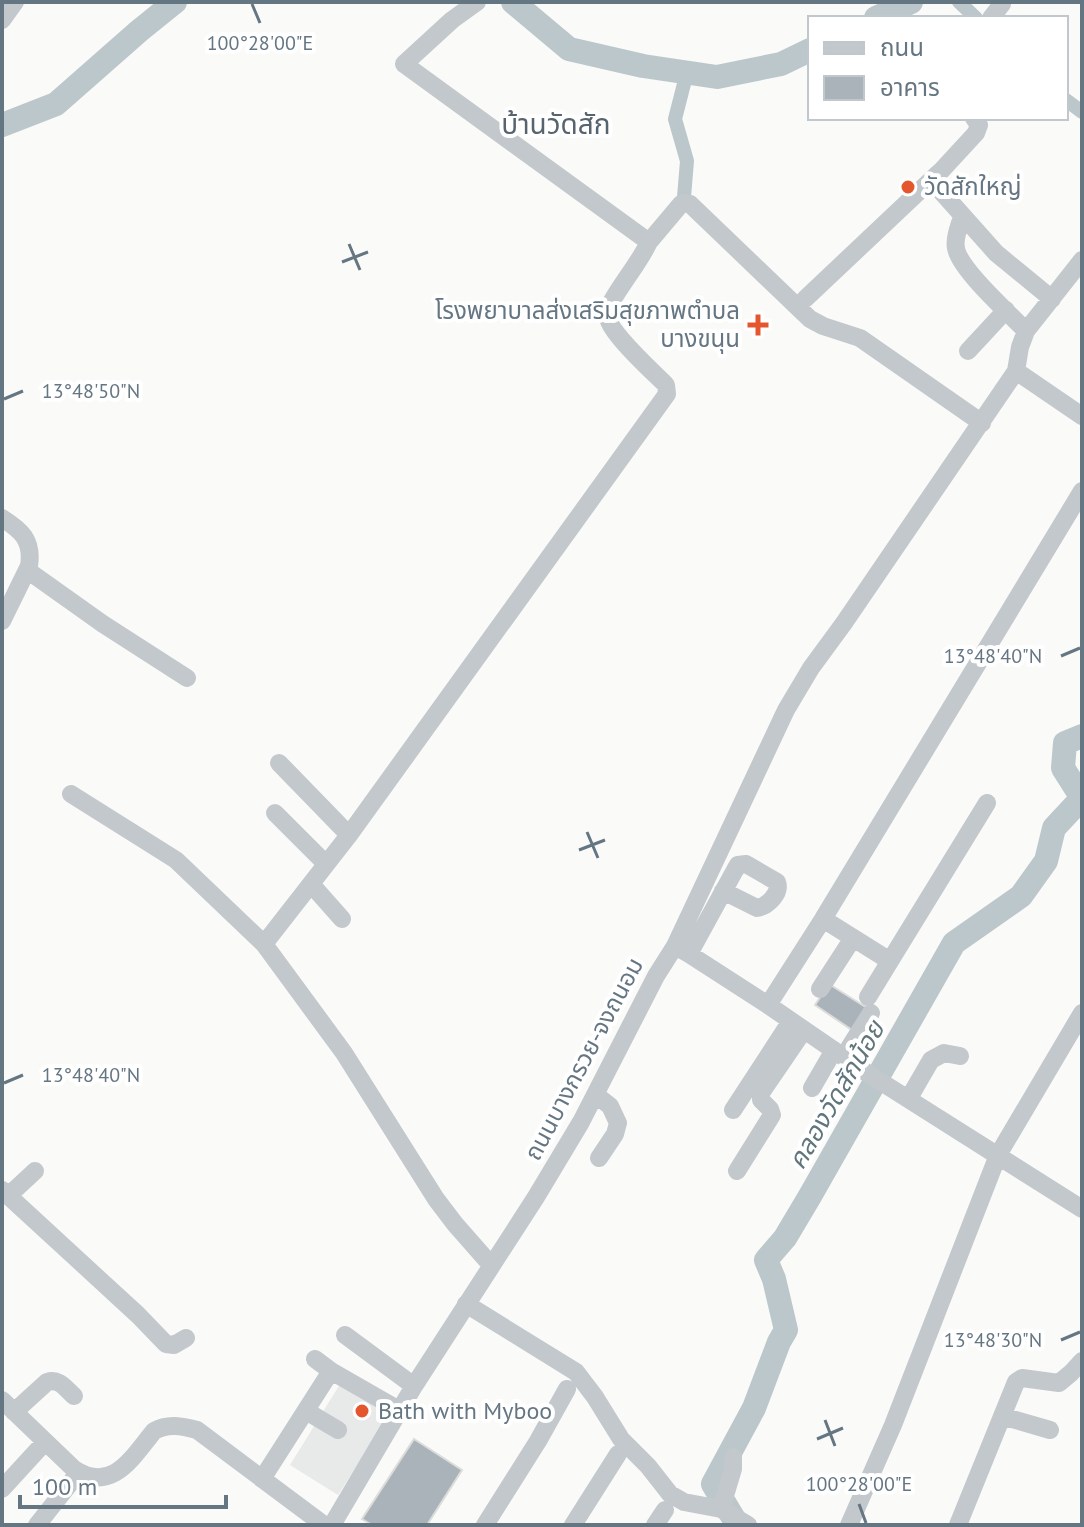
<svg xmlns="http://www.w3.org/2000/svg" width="1084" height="1527" font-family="'PT Sans','Noto Sans Thai',sans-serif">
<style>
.built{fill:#e8e9e9}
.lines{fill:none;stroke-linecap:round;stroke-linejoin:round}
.canal{stroke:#bbc7cb;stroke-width:14}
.river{stroke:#bbc7cb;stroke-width:24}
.building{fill:#aab3b9;stroke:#dcdcda;stroke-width:2}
.minor{stroke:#c3c8cc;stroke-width:18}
.ticks{fill:none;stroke:#657683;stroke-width:3}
.poi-dot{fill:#e4572e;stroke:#fff;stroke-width:3}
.labels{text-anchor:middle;stroke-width:8;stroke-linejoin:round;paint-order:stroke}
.poi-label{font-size:24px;fill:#657683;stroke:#fff;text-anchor:start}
.street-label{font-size:24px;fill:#657683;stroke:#fff}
.water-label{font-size:26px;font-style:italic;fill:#60757c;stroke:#fff}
.quarter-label{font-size:28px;fill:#57646e;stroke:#fff}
.ticks-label{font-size:20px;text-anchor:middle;fill:#657683;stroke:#fff;stroke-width:8;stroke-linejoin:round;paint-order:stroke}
</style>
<rect width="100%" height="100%" fill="#fafaf8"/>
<path class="built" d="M342,1381L393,1409L338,1495L290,1465Z"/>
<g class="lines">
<path class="canal" d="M959,2L976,18
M1066,100L1082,112
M684,197L687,161L675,119L687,72"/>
<path class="river" d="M513,2L569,49L643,66L717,77L781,64L810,50
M876,18L911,2
M2,125L56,104L139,31L175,2
M734,1519L713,1484L754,1408L779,1342L786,1330L774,1279L766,1260L785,1238L810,1196L954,943L1021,896L1046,861L1054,828L1082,798L1063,768L1065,743L1082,736"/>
</g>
<path class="building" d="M829,984L867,1008L852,1030L815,1005Z
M414,1439L462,1470L427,1525H372L362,1519Z"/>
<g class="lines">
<path class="minor" d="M477,2L452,20L404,64L649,242L681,204L686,203L690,204L810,319L823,326L860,338L982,423
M991,18L1002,4
M2,20L15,2
M974,118L979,125L976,133L941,171L931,180L996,253L1052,299
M962,217C959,226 954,239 956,248C959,269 1010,314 1026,331
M805,299L931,180
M968,351L1006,310
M1016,371L1082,416
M2,518C21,530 33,540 29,566L2,621
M27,570L103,624L187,678
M279,763L349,835
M71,794L176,860L264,944L344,1053L436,1199L455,1224L491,1265
M275,813L326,864
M311,884L342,919
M823,919L890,961L987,803
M264,944L349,835L667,394L666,385C653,372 611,334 608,318C607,312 609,306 612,301C624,280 639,263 649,242
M675,946L786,710L811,668L844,623L1016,371L1020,347L1026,331L1082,260
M689,954L735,870L738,865L746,864L777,882C781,893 768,906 757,908L723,891
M820,989L853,938
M868,997L890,961
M768,1005L823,919L1082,491
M844,1056L871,1013
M812,1088L834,1050
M596,1095L610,1106L618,1123L615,1134L599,1158
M909,1098L931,1060L944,1053L960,1056
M733,1110L791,1021
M737,1171L772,1115L770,1109L761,1100V1093L804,1030
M2,1190L138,1315L166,1344L174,1345L186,1338
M8,1196L35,1171
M466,1304L576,1372L595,1397L621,1439L648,1466L670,1494L684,1502L721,1509L748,1525
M345,1335L414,1386
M331,1371L399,1410
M2,1400L74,1469C112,1494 132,1458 154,1431C168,1423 182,1426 197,1430L324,1525
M306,1411L338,1430
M14,1412L47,1382C59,1378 65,1388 74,1396
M1002,1416L1050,1430
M262,1479L331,1371L315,1359
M2,1489L45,1442
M721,1509L733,1469V1457
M37,1525L79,1472
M332,1525L414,1386L536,1197L581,1122L656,976L675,946L689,954L768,1005L867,1073L1082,1209
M485,1525L538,1441L567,1389
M573,1525L618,1454
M655,1525L665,1510
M849,1525L893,1425L998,1155L1082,1013
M958,1525L1016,1382L1022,1378L1059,1383L1071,1373L1082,1361"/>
</g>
<path class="ticks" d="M252,4L260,23M349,244L360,270M342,262L368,252M4,399L23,391M1061,656L1080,648M587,832L598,858M579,850L605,840M4,1083L23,1075M1061,1340L1080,1332M825,1420L835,1446M817,1439L843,1428M859,1504L866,1523"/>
<g class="poi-dot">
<circle cx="908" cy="187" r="8"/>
<path d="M754 313h8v8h8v8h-8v8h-8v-8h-8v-8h8z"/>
<circle cx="362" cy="1411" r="8"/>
</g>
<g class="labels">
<g class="poi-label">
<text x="924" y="195">วัดสักใหญ่</text>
<text x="740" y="319" text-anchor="end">โรงพยาบาลส่งเสริมสุขภาพตำบล<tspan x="740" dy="28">บางขนุน</tspan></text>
<text x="378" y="1419">Bath with Myboo</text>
</g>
<g class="street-label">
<text transform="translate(584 1059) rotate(-62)" y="8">ถนนบางกรวย-จงถนอม</text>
</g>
<g class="water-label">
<text transform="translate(836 1095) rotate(-60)" y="9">คลองวัดสักน้อย</text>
</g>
<g class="quarter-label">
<text x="556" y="134">บ้านวัดสัก</text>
</g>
</g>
<g class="ticks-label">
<text x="260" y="50">100°28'00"E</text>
<text x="91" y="398">13°48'50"N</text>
<text x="993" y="663">13°48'40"N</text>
<text x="91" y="1082">13°48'40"N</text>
<text x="993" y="1347">13°48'30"N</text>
<text x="859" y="1491">100°28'00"E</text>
</g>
<rect width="1084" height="1527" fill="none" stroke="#657683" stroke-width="8"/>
<rect x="808" y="16" width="260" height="104" fill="#ffffff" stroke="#c1c8cd" stroke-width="2"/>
<rect x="824" y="42" width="40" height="12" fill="#c3c8cc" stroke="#c1c8cd" stroke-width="2"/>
<text x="880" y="56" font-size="24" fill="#657683">ถนน</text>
<rect x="824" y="76" width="40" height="24" fill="#aab3b9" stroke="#c1c8cd" stroke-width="2"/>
<text x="880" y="96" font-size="24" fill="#657683">อาคาร</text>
<path d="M20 1495v12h206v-12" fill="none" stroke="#657683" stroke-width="4"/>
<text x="32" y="1495" font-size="24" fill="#657683" stroke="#ffffff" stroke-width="6" paint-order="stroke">100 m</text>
</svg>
